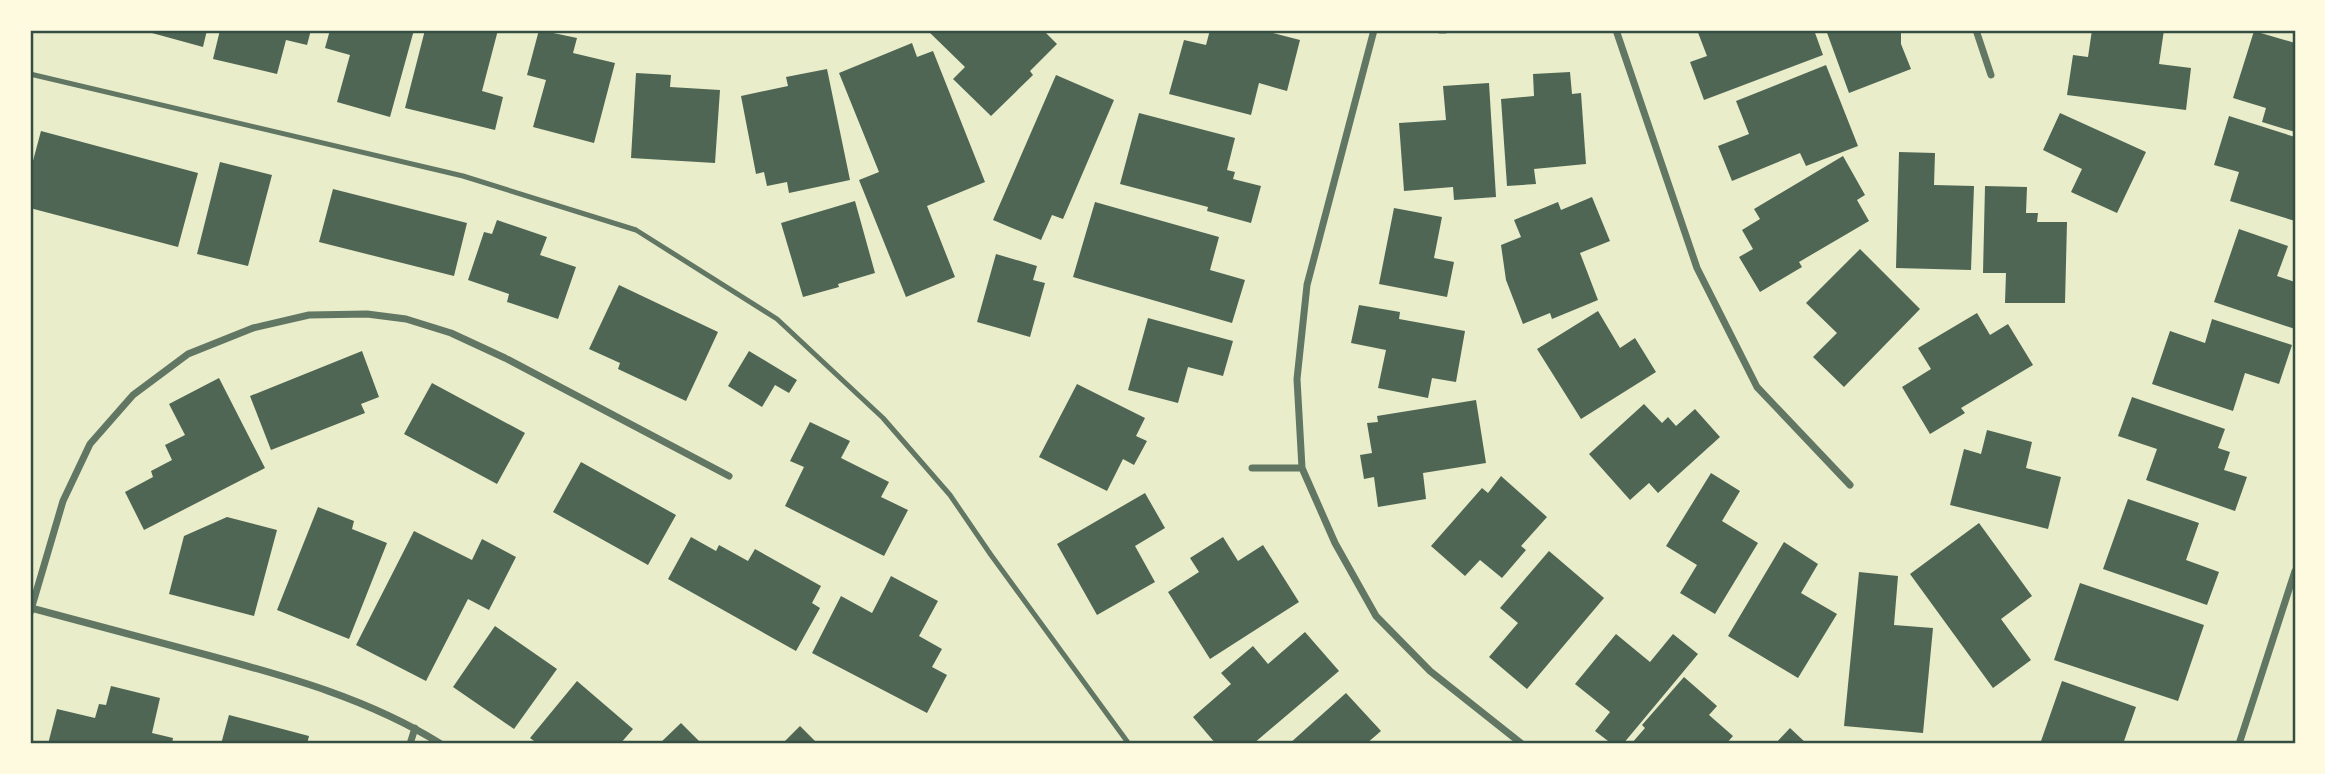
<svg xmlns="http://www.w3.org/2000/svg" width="2325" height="774" font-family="'Noto Serif',serif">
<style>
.building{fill:#4f6655}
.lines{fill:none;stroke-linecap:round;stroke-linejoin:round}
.service{stroke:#617663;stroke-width:5}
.minor{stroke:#617663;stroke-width:7}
.neatline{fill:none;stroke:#344e41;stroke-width:2.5}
</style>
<rect width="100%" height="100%" fill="#e9edc9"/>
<path class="building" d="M141,30H207L203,47Z
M220,30H311L307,45L286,40L277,74L213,59Z
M330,30H414L390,117L337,102L350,55L325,48Z
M425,30H498L482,91L503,97L495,130L405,108Z
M539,30L577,38L573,53L615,63L594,143L533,127L546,80L527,75Z
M927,30H1043L1057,44L1030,71L1033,75L991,116L953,79L965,67Z
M1210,30H1261L1300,40L1287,91L1259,83L1251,115L1169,94L1184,40L1206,45Z
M1697,30H1814L1823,55L1704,100L1690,62L1707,56Z
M1826,30H1901V44L1911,69L1849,93Z
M2092,30H2164L2159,64L2191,68L2186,110L2067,95L2073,55L2088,57Z
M2254,31L2295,43V132L2262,122L2266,108L2233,98Z
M912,43L917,57L933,51L985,182L927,206L955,277L906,297L859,180L879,172L839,73Z
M1826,65L1858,146L1806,166L1800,153L1732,181L1718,146L1749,134L1736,101Z
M827,69L850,180L789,193L787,182L767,186L764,172L756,174L741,96L788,86L786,77Z
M1570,72L1572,94L1581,93L1586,164L1534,169L1536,184L1507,186L1501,99L1534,96L1533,74Z
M636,73L671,75L670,87L720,90L715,163L631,158Z
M1056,75L1114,100L1063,219L1052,215L1041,240L993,220Z
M1489,83L1496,197L1454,200L1453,187L1404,191L1399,123L1446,120L1443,86Z
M1139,113L1235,138L1227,170L1235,172L1233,179L1261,186L1251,223L1207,211L1208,207L1120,184Z
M2060,113L2146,152L2117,213L2071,192L2082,169L2043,150Z
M2229,116L2295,137V221L2230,201L2239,172L2214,165Z
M41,131L198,173L178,247L30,208V172Z
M1899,152L1935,153L1934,185L1974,186L1971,270L1896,268Z
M1843,156L1865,195L1857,200L1869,221L1799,262L1802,267L1760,292L1739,257L1753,249L1742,230L1760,219L1754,209Z
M220,162L272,175L248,266L197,254Z
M1985,186L2027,187L2026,213H2038L2037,222H2067L2065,303H2005L2006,273H1983Z
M333,189L467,223L454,276L319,242Z
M1592,197L1610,241L1580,253L1598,300L1552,319L1550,313L1523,324L1506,280L1501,245L1521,237L1514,220L1558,202L1561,210Z
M855,201L875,273L838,284L839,287L803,297L781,223Z
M1095,202L1219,237L1210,270L1245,280L1232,323L1073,277Z
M1394,208L1442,217L1434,258L1454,262L1447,297L1379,284Z
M497,220L547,237L540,255L576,267L558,319L507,302L509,294L468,280L484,232L492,234Z
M2239,229L2288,246L2277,276L2295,282V329L2214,302Z
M1860,249L1920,309L1844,387L1813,357L1837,333L1806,303Z
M996,254L1037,266L1033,280L1045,283L1030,337L977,322Z
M619,285L718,332L686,401L618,369L620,363L589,349Z
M1359,305L1400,312L1399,319L1465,331L1456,382L1432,378L1428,398L1378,388L1386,350L1351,343Z
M1598,311L1620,348L1635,338L1656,372L1581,419L1537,349Z
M1977,313L1990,335L2008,324L2033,365L1961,408L1965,413L1930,434L1902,387L1931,369L1918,348Z
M1148,318L1233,341L1223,376L1188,367L1178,403L1128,390Z
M2212,319L2292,345L2279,384L2245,373L2233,411L2152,384L2170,331L2205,343Z
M362,351L379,397L361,404L365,413L271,450L250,396Z
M749,351L797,380L789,393L775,385L762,407L728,386Z
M219,378L265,468L144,530L125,492L153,477L151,471L172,460L165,445L185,435L169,404Z
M432,383L525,433L497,484L404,434Z
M1077,384L1145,418L1136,436L1147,441L1134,465L1123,459L1107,491L1039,457Z
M2132,397L2225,429L2218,448L2230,452L2224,470L2247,477L2235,511L2146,480L2157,449L2118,436Z
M1476,400L1486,463L1423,473L1426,499L1378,507L1374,477L1364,479L1360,455L1372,453L1367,423L1378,422L1377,416Z
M1644,404L1662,423L1668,417L1676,426L1695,409L1720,437L1658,493L1649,483L1630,500L1589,454Z
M810,422L850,441L841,458L889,482L881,497L908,510L884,556L785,506L804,467L790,461Z
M1987,430L2032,442L2026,468L2061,477L2048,529L1950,505L1964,449L1981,454Z
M581,462L676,515L648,565L553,512Z
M1711,473L1740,491L1722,521L1758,543L1715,614L1680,593L1697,565L1666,546Z
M1501,476L1547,517L1521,546L1526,550L1502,578L1480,560L1465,576L1431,546L1482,488L1488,493Z
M1145,493L1165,528L1135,546L1155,582L1097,615L1057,544Z
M2128,499L2199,523L2186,560L2219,572L2207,605L2103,569Z
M318,507L354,521L352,529L387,543L349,639L277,610Z
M227,517L277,530L254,616L169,594L184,536Z
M1979,523L2032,596L2001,619L2031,660L1993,688L1910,574Z
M414,531L472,560L482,539L516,557L489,610L468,599L426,681L356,645Z
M691,537L716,551L719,545L748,561L755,549L821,586L812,603L820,608L796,651L668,579Z
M1223,537L1238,561L1263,545L1299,602L1210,659L1168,592L1199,572L1190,558Z
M1784,542L1818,564L1801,593L1837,614L1798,678L1728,636Z
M1549,551L1604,598L1527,689L1489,657L1518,623L1500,608Z
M1859,572L1898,576L1894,625L1933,628L1923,733L1844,726Z
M891,576L938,601L919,636L942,649L932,667L947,675L927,713L812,653L841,596L872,613Z
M2080,583L2204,625L2178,701L2054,660Z
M495,626L557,669L514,729L453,687Z
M1305,632L1339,671L1253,744H1216L1193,717L1231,684L1221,673L1253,646L1268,664Z
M1616,634L1650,662L1673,634L1698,654L1623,744H1612L1595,731L1610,712L1575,684Z
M1684,677L1717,706L1709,715L1733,736L1726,744H1631L1645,728L1642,725Z
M577,681L633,729L620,744H538L530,738Z
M2062,681L2136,707L2123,744H2040Z
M111,686L160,698L152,733L173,738L172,744H48L57,709L95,718L99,704L106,705Z
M1346,693L1381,731L1366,744H1289Z
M229,715L309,736L307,744H221Z
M681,723L702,744H659Z
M800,726L818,744H782Z
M1790,728L1807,744H1775Z"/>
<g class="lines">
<path class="service" d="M30,74L463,176L636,230L777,319L883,418L950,495L991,555L1129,744"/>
<path class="minor" d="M1374,30L1307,285L1297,379L1302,468L1335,543L1376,616L1430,671L1522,744
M1440,30H1445
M1616,30L1697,268L1757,387L1850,485
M1976,30L1991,75
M1252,468H1302
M31,608C90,624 148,639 207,655C289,677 369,699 441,744
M30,613L63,501L90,444L133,395L188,354L253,328L309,315L367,314L406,319L451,333L505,358L729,476
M410,744L415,728
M2239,744L2295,571"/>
</g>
<rect width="2325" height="774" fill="none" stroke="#fefae0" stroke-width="63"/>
<rect x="32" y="32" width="2262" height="710" class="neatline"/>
</svg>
